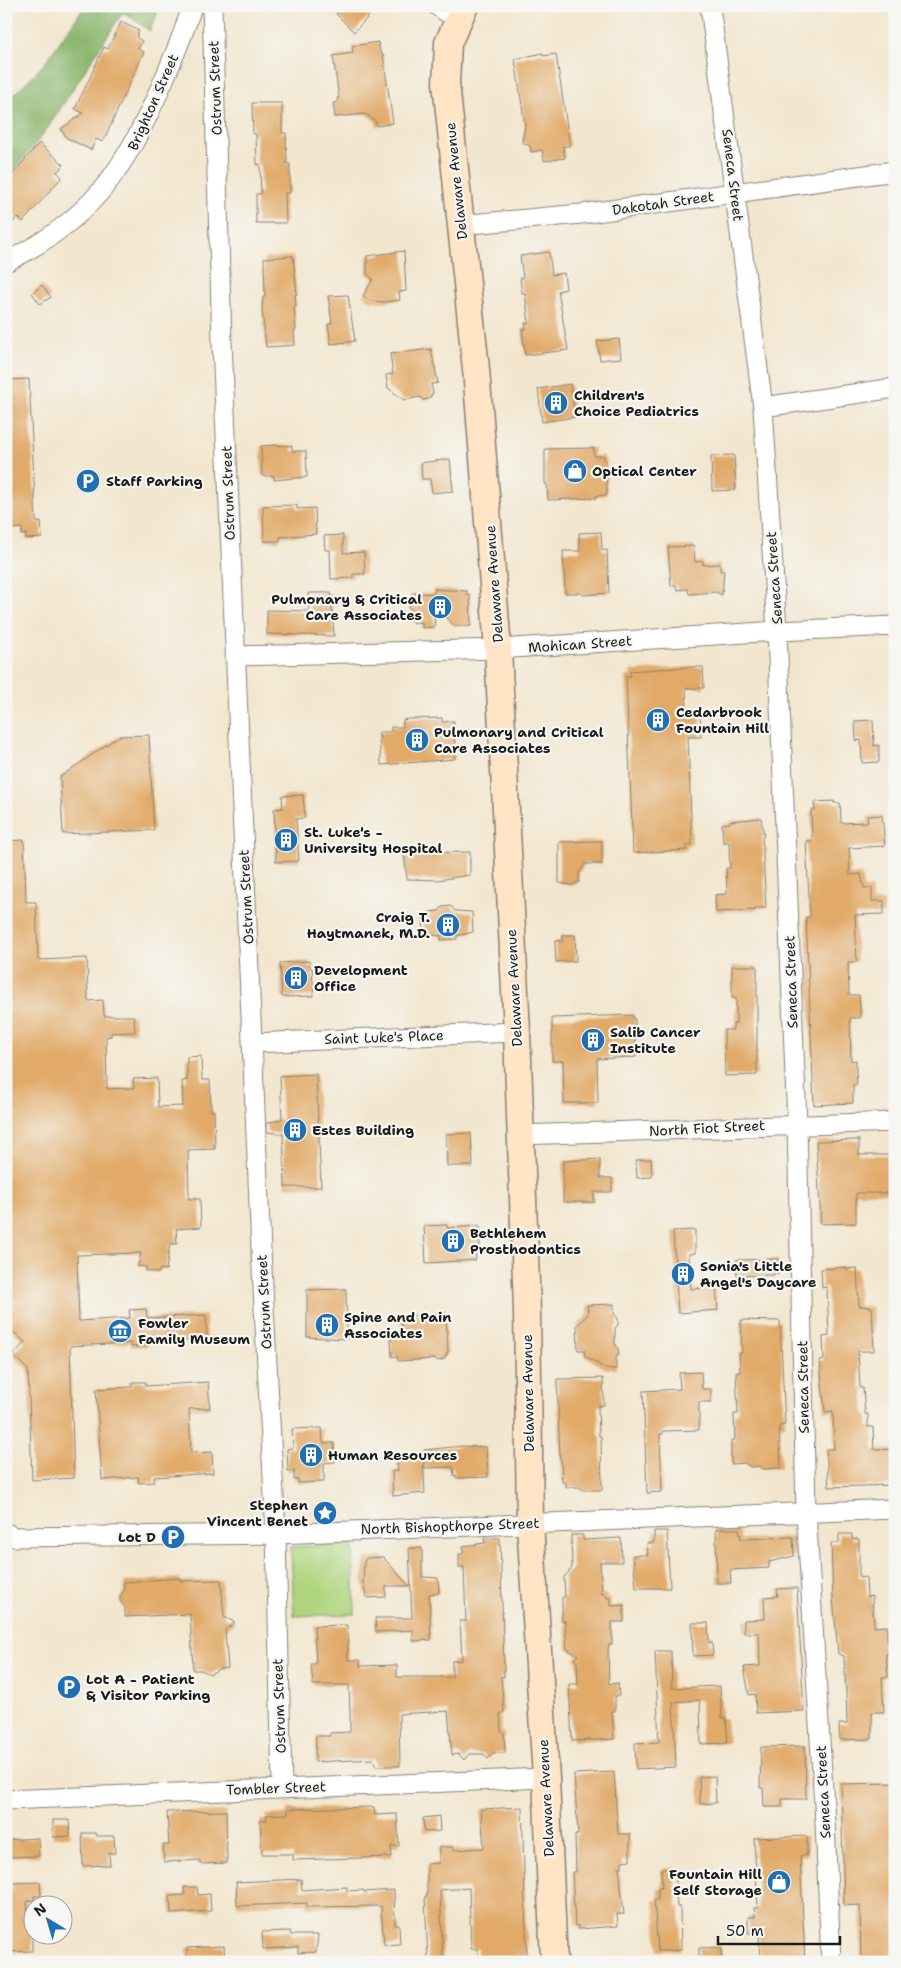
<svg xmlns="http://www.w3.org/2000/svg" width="901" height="1968" font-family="'Shantell Sans',sans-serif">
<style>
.green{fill:#afd57f;stroke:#66784e}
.forest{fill:#8bb66e;stroke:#546945}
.building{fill:#e1aa69}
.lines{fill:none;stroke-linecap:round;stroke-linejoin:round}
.minor-casing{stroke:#878175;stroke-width:21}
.secondary-casing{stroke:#878175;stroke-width:29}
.minor{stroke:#fff;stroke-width:19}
.secondary{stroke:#ffe4c6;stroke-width:26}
.labels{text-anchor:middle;stroke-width:4.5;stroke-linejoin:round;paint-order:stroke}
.street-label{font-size:14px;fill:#1c1c1c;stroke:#f6f6f2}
.poi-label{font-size:14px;font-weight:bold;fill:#1c1c1c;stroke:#f6f6f2;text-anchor:start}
</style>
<rect width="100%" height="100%" fill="#f6f6f2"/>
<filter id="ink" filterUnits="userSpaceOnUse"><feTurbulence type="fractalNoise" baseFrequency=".02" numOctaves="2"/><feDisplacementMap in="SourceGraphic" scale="10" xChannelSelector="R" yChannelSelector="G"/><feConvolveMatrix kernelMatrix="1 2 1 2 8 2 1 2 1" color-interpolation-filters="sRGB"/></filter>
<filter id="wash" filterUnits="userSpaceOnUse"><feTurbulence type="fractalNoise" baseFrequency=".0096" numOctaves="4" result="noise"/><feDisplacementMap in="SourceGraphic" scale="20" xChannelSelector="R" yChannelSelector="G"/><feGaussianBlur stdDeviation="1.12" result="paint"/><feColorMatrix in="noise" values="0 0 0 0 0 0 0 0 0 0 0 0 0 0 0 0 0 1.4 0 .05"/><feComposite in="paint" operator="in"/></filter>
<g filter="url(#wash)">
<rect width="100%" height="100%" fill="#f2e6ce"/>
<path class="green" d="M353,1544L355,1614L294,1616L291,1547Z"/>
<path class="forest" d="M85,6H160L150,31L123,12L47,129L6,180V103L45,63Z"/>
<g id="blocks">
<path class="building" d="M344,6H378L354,32L336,14Z
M121,22L139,31L136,37L142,41L138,49L144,52L103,142L96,139L91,150L67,138L61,129L83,113L75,109L104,47L108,49Z
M378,42L380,52L383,55L393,123L377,126L376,122L366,114L335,117L333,103L338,102L337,98H339L333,56L353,53L352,46Z
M543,53V56L556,54L570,146H563L565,158L544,161L542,150L531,152L530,146L522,142L525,126L515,59Z
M252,103H282V133H286L287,164H290V193H285L286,223H256V194H261L260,164L257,165L256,134H253Z
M39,143L64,165L57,172L62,177L23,222L18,217L6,229V182Z
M404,251L406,291L399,292L400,300L384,302L371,301L363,296L373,279L367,274V256Z
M549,252L552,275L564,273L566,289L558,291L568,350L525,355L522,329H526L525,323H529L525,293H522L520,278H523L520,256Z
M293,256L297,294H295L296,307H294L296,330L294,331L295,345L266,347L262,309L263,297H265L264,258Z
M42,285L51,297L40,304L32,293Z
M348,295L355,341L331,344L328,324L332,323L328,296Z
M619,339L621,358L600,360L597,341Z
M431,349L438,383L431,384L433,393L429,399L423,400L420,397L404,400L388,388L386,375L393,374L390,354Z
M29,379L36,522H41L42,538L26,539V534L22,535V528L6,529V380Z
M570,384L575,417L542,422L538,389Z
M276,445L292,446V451H306L307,477L274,480V476H262L261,446Z
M594,448V456H604V460H606L607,495L596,496V498L548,500L547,484H545V449Z
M734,455L736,490L712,491L711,456Z
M450,459L453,491L432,493L430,479H422L421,463Z
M297,505V509L315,508L316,534L280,537V541H264L263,506Z
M601,532L602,550H607L609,593L583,595L581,593H565L563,551H580L579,533Z
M343,535V553L364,552L365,574H353V578L331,579L330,550H325L324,536Z
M694,546L695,562L703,561V565L720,564V571H724L722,595L716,592L689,594L688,589L677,590L676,585L671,586L668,547Z
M434,589L467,591V595H470L471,626H454L433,601L435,627L422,628V622L413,623L412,610L408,607L412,602L411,594L434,593Z
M308,593H331L334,636L267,634V610L309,611Z
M689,667H703L704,688H686L687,714H700L701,737H688L692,845H687V850L633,853L626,676H631L630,671Z
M442,718V722L454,721L455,759L381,765L379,732H391V727H403V720L408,719Z
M873,720L874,746L879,745V762L862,763L861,740L856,741L855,721Z
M149,735L154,830L63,834L60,777L119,736Z
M303,795L305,818L296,819L299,861L276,862L274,809L283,808L282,796Z
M834,801V803H840L841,823L868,822L867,816L882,815L885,846L849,848L850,875L861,874L864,888H872V901H884V914L855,915L857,962H848L849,995H859L860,1006V1018H850L851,1061L856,1060V1072L857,1085H853V1103L814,1105L806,917H810L806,841H812L811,810H815L814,802Z
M761,818L764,836H762L766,908H756V910L716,912L715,895L727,894L726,868H730L729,842H723L722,824L730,823V821Z
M24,840L26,902H36L38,960L87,958L88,1001L103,1000L104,1016H134L135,1032L111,1033V1036L106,1037L107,1089L134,1088L133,1079L157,1078L158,1107L183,1106L182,1081L187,1080V1057L201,1056L202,1080H210L211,1111H214L215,1149L188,1150L189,1199H200L201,1227L176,1229L177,1244H170L166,1270L160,1269L159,1273L146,1271V1267L138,1266L141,1253L77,1255L79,1321L130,1318L129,1310L146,1309L147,1318L206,1315L207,1339L148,1342V1346L131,1347V1343L70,1346L74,1478L32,1480L28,1370L13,1355L25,1342L6,1325V841Z
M602,841V864H585L579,873V882L571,885L559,883V842Z
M470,852V875L438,880L407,879L404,853Z
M451,906L455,911L472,912L473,932L457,936V939L441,940V936L424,934L423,918L430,917L429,912L439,911L442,907Z
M562,935H575L576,961L556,962L555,941H563Z
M309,961L310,968H312L314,996L282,997L280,963Z
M732,966H757V1075L725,1076L724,1030H733V1024H736V998H732Z
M633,1015V1019H635L636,1057L597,1059L598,1103H564L563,1061H552V1018Z
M316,1074L321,1187H285L283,1134L267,1132V1123L282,1119L280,1076Z
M471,1133L473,1166H447L446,1134Z
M859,1140V1155H894V1193H856V1223L821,1224L816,1141Z
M600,1159V1178H612V1192H594V1202H563V1161Z
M651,1159L652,1177L637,1178L636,1160Z
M447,1225V1228L480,1226V1246L475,1247L476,1260L426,1263L424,1226Z
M695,1230V1253L689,1254L691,1289L716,1287L718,1310L678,1313L673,1231Z
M778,1259L779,1273H774V1275L737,1276L736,1260Z
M846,1267V1269L857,1268L859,1306L872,1307L874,1351H858L860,1388H863L865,1414H868V1427H873L874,1450L895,1449V1485L829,1487L826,1449H834L833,1411L825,1412L821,1374L820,1360H824L823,1337L829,1336L827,1287L822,1288L821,1269Z
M346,1289L347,1339L307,1337V1290Z
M614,1304V1314L618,1318V1325L615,1328V1344L618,1348L619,1355L616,1357V1369H606L585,1356L584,1350H578L577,1326L588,1314L587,1305Z
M446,1313L448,1352L444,1359L439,1361L433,1359L398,1361L397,1356L392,1357L391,1338H402L401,1319L420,1314Z
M741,1320L780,1321L785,1425L780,1426L779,1428L781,1468L762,1469L761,1466L750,1467L745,1463L731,1464V1440H735L734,1414H738L736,1372H740L739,1353H742Z
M701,1372L702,1389H711V1402H699V1430L663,1431V1434H660L662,1492L647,1493L643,1391L680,1389L679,1373Z
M603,1378L604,1405L598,1406L599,1436H601L602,1490H583L579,1487H566V1482H562L561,1459H560L557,1379Z
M132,1382H146V1386L208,1382L210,1408L189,1409L191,1453L212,1452L213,1473L154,1477V1482L139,1483L138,1477L102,1480L96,1389L132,1387Z
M322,1428L323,1443H334L335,1462L324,1463V1482L298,1483V1479L294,1480V1470L288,1471L287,1449L293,1448L292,1429Z
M463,1446L486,1447L488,1477L456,1478V1475L454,1476L453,1467L425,1468L424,1450Z
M423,1459L425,1493L393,1496L392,1471H398L397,1461Z
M716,1529H739L741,1539L793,1537L794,1556L769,1562V1568L730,1570L731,1583H717Z
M654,1531H667L670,1588H636L633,1555H648L647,1543H654Z
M839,1534H852V1539H859V1578L866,1577L867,1597L872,1596L874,1627L887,1626V1641H891L892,1654H886L888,1677H882L884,1712H872V1739L840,1740L839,1724H847L846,1693L844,1656L838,1654L833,1598L831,1543H839Z
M571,1535H583V1540L621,1538L622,1562H600L602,1594H606L607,1598H611V1606L624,1605V1622H612V1644H609L608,1650L609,1684L618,1683L619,1696H615V1711H612L614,1739L572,1741L569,1684H578L577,1662L574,1659L578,1655L567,1649L565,1621H562V1597H565L564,1577L572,1568Z
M484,1538H500L504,1669V1677H501L504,1712L500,1714L501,1731L504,1733L505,1753H493L488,1759L484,1754H469L464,1760L459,1754L452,1755L448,1711L399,1714L400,1766H376L373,1759L315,1762L316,1736H330V1733L350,1732V1713L349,1685H313L311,1664H316L314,1626L347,1625L348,1660H360V1666L397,1665V1677H452V1661L462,1660L460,1621H466L464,1567H459V1554H463V1546L485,1543Z
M409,1548H422V1577L438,1578L439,1593L429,1594L431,1640L413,1641V1630L376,1632L375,1618H412Z
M383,1557L409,1586H386V1597L367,1598L363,1584L364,1562L366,1558Z
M180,1578V1581L221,1580L224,1617L235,1622L225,1630L228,1668L219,1669L210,1674L201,1670H193L190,1614L125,1617V1608L120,1601V1597L124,1591V1582Z
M797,1588L804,1711L756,1713L755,1694L749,1695L744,1667L760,1666L759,1633H744V1620L765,1619L764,1597L778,1596L777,1589Z
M692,1623H708L709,1643L712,1642L713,1655L693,1656Z
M655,1651H671L672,1688L720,1686L722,1718H726L728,1743L701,1744L700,1700L673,1702L676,1767L636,1769L635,1743L659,1742Z
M805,1746L806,1799H782V1807H764L763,1788H760L761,1747Z
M614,1772L618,1834H630V1860L622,1861V1867H619L624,1914H617L618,1926L579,1929V1926H575L572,1872H576L575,1835H578L574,1774Z
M715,1776L716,1803L700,1804L699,1777Z
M895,1783V1962H861L860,1905L844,1906L841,1784Z
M374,1807L375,1815L397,1814L399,1846H391L392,1857L293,1860V1854H262L260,1820H267L266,1815L288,1814V1809Z
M522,1807L527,1962H478V1949H471L469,1888L440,1890L443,1960L428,1961L425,1896H427V1864L439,1863V1847H453V1850L484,1848L481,1809Z
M226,1811L227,1863L200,1864V1860L164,1862L163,1845H169L167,1812Z
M439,1816L440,1831L424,1832L423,1818Z
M53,1820H69L70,1836L53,1837Z
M82,1833H96L97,1836H114L115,1853H109L110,1865L83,1866Z
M807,1836V1855L800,1856L805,1962H760L759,1933H748V1917H755L754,1908H758L754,1838Z
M38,1838L39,1856L8,1857L7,1840Z
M675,1868L677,1907H680L681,1950L658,1951L654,1900H658V1888H662L661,1869Z
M301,1879L302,1890L347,1887V1891L364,1890V1892L394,1890L395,1925H399L400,1944L384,1945L381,1906L307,1907V1903L237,1906L236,1882Z
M40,1882L41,1896H34V1900L27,1901L29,1930L32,1929V1951L10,1952L9,1891H13L12,1883Z
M184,1887H197L198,1895L210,1894L211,1911L171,1914L170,1896L185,1895Z
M290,1931L291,1935H318L316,1952L298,1953V1947L263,1949L262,1932Z
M224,1946L225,1962H187V1948Z
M721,1947L722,1962H699V1948Z"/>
</g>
</g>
<g filter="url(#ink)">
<use href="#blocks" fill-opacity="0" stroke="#878175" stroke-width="1"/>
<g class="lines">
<g class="minor-casing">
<path id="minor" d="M212,6L222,342L261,1250L276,1534L282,1788
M437,6L459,20
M710,6L763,407L777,631L797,1124L806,1511L825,1822L831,1962
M460,225L581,214L895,171
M6,262C91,220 126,169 162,84C173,59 184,33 192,6
M763,407L895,388
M235,656L498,649L777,631L895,626
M252,1043L517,1032
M520,1135L895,1122
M6,1533L14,1537L276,1534L895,1509
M6,1800L546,1778"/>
</g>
<g class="secondary-casing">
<path id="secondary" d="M465,6L448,43L446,83L476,369L498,649L517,1032L527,1310L530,1522L546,1778L554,1962"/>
</g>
<use href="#minor" class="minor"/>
<use href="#secondary" class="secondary"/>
</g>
</g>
<defs>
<g id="building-disc" transform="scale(1.25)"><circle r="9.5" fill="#1f6fb2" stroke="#f6f6f2"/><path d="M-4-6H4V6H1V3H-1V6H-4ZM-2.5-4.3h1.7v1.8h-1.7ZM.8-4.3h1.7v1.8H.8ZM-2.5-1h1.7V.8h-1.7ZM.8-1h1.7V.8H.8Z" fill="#fff"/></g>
<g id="shop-disc" transform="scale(1.25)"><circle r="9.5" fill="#1f6fb2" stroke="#f6f6f2"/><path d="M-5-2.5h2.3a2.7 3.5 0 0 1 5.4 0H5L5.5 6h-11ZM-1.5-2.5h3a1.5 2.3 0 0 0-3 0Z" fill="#fff"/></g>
<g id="parking-disc" transform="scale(1.25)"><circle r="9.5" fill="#1f6fb2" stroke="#f6f6f2"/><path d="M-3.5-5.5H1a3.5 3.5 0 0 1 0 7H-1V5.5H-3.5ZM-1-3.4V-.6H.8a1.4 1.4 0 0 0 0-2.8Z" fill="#fff"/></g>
<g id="museum-disc" transform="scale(1.25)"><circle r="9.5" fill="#1f6fb2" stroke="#f6f6f2"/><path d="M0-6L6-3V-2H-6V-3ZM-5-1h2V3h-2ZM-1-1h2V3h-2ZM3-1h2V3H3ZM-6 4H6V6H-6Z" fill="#fff"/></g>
<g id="sight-disc" transform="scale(1.25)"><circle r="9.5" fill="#1f6fb2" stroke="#f6f6f2"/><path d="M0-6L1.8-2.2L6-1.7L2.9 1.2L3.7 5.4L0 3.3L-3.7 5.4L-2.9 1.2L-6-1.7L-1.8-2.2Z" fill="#fff"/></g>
</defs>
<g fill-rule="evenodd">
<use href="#building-disc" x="556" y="403"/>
<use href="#shop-disc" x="575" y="471"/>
<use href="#parking-disc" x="88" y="481"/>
<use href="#building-disc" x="440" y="607"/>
<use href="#building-disc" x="658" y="720"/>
<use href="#building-disc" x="417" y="740"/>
<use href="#building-disc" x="286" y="840"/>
<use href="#building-disc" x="448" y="925"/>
<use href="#building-disc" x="296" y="978"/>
<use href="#building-disc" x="593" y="1040"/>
<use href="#building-disc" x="295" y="1130"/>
<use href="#building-disc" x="453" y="1241"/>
<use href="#building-disc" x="683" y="1274"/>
<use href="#building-disc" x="327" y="1325"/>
<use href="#museum-disc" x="120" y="1331"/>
<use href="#building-disc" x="311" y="1455"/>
<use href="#sight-disc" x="325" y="1513"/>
<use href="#parking-disc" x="173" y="1537"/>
<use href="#parking-disc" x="69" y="1687"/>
<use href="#shop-disc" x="779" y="1882"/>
</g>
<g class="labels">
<g class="street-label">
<text transform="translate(215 88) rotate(-92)" y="5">Ostrum Street</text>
<text transform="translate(153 102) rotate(-66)" y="5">Brighton Street</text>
<text transform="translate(733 175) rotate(83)" y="5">Seneca Street</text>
<text transform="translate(456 181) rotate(-96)" y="5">Delaware Avenue</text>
<text transform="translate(663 203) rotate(-8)" y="5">Dakotah Street</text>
<text transform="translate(228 493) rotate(-92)" y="5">Ostrum Street</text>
<text transform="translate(774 578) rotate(-94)" y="5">Seneca Street</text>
<text transform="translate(494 584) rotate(-94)" y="5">Delaware Avenue</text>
<text transform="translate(580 644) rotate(-4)" y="5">Mohican Street</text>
<text transform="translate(246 897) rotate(-93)" y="5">Ostrum Street</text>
<text transform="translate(791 982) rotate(-92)" y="5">Seneca Street</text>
<text transform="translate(514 988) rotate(-93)" y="5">Delaware Avenue</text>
<text transform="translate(384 1037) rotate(-2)" y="5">Saint Luke's Place</text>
<text transform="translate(707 1128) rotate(-3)" y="5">North Fiot Street</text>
<text transform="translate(264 1302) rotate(-93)" y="5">Ostrum Street</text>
<text transform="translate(803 1387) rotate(-91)" y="5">Seneca Street</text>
<text transform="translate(528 1393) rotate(-91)" y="5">Delaware Avenue</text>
<text transform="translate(450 1526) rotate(-2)" y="5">North Bishopthorpe Street</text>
<text transform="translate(279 1706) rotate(-92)" y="5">Ostrum Street</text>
<text transform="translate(276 1788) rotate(-2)" y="5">Tombler Street</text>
<text transform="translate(823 1792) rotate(-93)" y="5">Seneca Street</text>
<text transform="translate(546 1798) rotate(-93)" y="5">Delaware Avenue</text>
</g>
<g class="poi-label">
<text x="574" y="400">Children's<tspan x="574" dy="16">Choice Pediatrics</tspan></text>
<text x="592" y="476">Optical Center</text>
<text x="106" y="486">Staff Parking</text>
<text x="422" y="604" text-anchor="end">Pulmonary &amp; Critical<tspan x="422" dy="16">Care Associates</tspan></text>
<text x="676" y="717">Cedarbrook<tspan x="676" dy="16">Fountain Hill</tspan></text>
<text x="434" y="737">Pulmonary and Critical<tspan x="434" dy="16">Care Associates</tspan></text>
<text x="304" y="837">St. Luke's -<tspan x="304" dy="16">University Hospital</tspan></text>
<text x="430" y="922" text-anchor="end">Craig T.<tspan x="430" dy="16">Haytmanek, M.D.</tspan></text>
<text x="314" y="975">Development<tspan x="314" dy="16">Office</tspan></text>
<text x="610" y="1037">Salib Cancer<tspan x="610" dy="16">Institute</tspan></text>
<text x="312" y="1135">Estes Building</text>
<text x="470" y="1238">Bethlehem<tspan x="470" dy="16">Prosthodontics</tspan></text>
<text x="700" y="1271">Sonia's Little<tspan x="700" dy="16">Angel's Daycare</tspan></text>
<text x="344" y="1322">Spine and Pain<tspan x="344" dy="16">Associates</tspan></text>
<text x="138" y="1328">Fowler<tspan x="138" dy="16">Family Museum</tspan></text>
<text x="328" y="1460">Human Resources</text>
<text x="308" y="1510" text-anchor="end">Stephen<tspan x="308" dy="16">Vincent Benet</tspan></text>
<text x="156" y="1542" text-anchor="end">Lot D</text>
<text x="86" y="1684">Lot A - Patient<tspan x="86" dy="16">&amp; Visitor Parking</tspan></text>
<text x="762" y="1879" text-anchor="end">Fountain Hill<tspan x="762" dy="16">Self Storage</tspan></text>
</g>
</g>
<rect width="901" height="1968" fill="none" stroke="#f6f6f2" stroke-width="25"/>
<g transform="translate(48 1920) rotate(322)"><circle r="24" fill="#f6f6f2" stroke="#9f9f9c"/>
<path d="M0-4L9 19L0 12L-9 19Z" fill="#1f6fb2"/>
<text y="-8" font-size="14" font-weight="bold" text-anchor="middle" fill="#1c1c1c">N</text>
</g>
<path d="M718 1936v8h122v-8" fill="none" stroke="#1c1c1c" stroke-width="2.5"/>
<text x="726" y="1936" font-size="15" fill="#1c1c1c" stroke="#f6f6f2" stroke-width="4" paint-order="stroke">50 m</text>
</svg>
